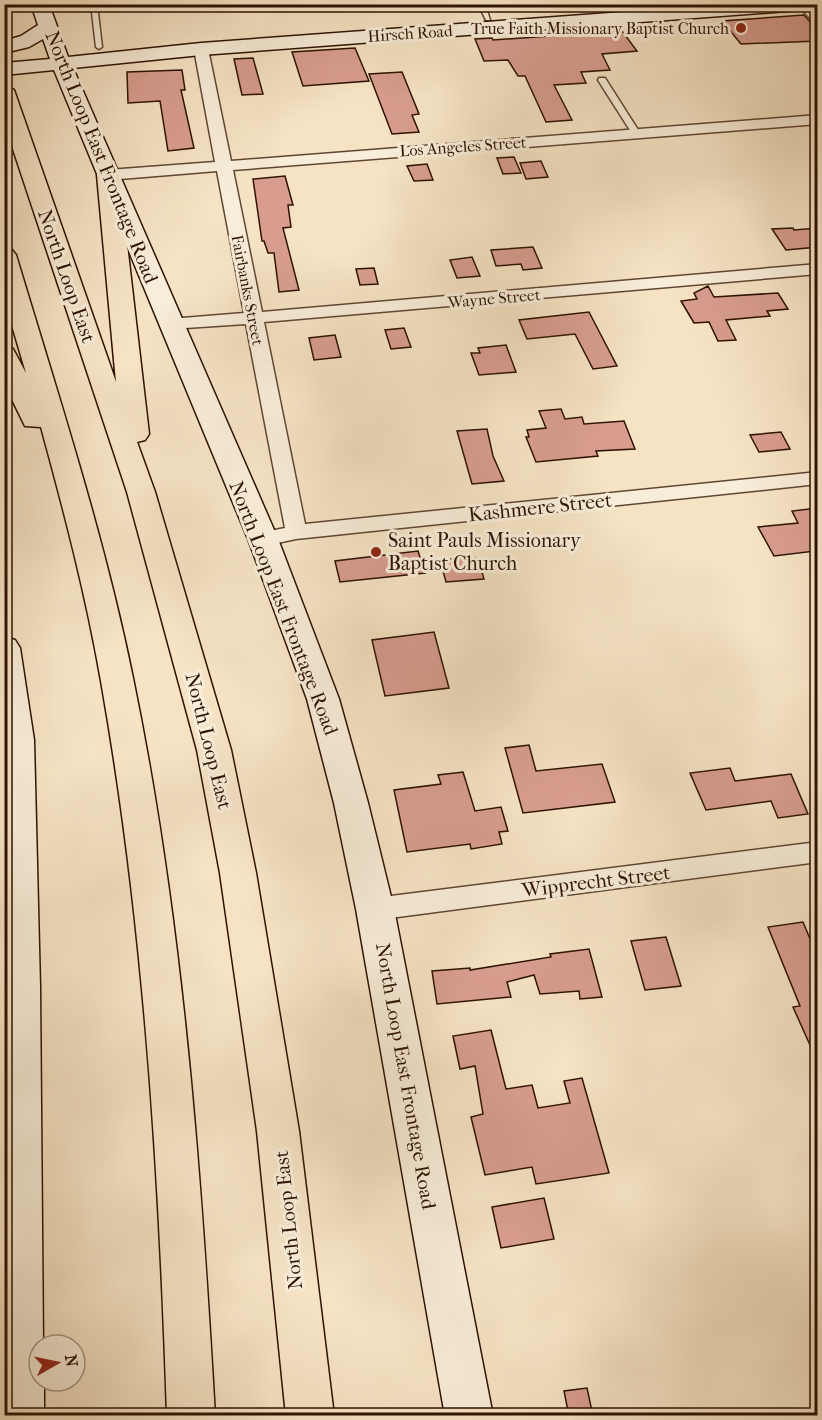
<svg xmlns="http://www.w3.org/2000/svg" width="822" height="1420" font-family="'IM FELL French Canon',serif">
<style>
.building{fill:#d89d8f;stroke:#2e1202;stroke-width:1.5}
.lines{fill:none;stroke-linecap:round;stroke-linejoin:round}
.lane-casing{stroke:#604632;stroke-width:3}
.street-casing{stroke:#604632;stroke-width:3}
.secondary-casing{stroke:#2e1202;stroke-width:3}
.highway-casing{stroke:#2e1202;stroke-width:3}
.lane{fill:#f8edd9;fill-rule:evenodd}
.street{fill:#f8edd9;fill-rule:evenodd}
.secondary{fill:#f8edd9;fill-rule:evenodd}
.highway{fill:#f5e3c4;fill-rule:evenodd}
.poi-dot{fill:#8f2418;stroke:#f8edd9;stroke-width:2}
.labels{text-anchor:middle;stroke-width:6;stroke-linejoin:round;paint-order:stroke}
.far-poi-label{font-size:16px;fill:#2e1202;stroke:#f8edd9;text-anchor:end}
.far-street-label{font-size:16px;fill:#2e1202;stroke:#f8edd9}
.street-label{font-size:20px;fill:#2e1202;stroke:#f8edd9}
.poi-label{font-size:20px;fill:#2e1202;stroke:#f8edd9;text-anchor:start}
</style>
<rect width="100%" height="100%" fill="#f5e3c4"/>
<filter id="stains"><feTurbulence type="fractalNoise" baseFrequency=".00333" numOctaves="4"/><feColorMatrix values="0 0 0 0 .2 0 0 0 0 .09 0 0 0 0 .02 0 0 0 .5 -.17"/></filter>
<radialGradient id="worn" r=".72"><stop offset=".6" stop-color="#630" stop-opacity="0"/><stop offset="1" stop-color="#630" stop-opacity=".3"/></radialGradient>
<path class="building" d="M804,15L818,31V41L741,44L722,21Z
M622,31L637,51L602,54L610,70L581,72L586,83L554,85L572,120L546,122L525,76H518L508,60L484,61L475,39L492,38L493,40Z
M355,48L369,81L303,86L292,52Z
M253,58L263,94L242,95L234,59Z
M182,70L185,90H181L194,148L168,151L160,101L128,103L127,72Z
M402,72L419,114L412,115L419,132L392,134L369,74Z
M514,157L521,173L503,174L497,158Z
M541,161L548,177L526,179L520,163Z
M427,164L433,180L414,181L407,166Z
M285,176L293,205H288L291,227L283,228L299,290L279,292L274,253H268L264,241H262L253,179Z
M793,228L794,230L818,228V247L786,250L772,229Z
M533,247L542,268L523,270L521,264L496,266L491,250Z
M472,257L480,276L457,278L450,260Z
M374,268L378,284L360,285L356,269Z
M708,286L714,297L778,293L788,309L767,311L770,316L726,320L736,340L718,341L709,322L694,323L681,301L697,299L694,293Z
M589,312L617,366L593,369L575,334L527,339L519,320Z
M404,328L411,347L391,349L385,330Z
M335,335L341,357L314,360L309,338Z
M506,345L516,372L479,375L471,353H480L478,348Z
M561,409L565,419L582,417L584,424L624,421L635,449L596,451L598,456L536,462L526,437H529L527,430L546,428L539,411Z
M487,429L493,456L504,481L472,484L457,431Z
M781,432L790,449L759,452L750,435Z
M818,508V556L815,551L774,556L758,527L798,523L792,511Z
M418,551L425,573L340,582L335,561Z
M464,558H478L484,579L446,582L440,560Z
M434,632L449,688L385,696L372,640Z
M529,745L536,771L602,764L615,802L523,813L505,748Z
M730,768L735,781L791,774L808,814L778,818L771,801L706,810L690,773Z
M463,772L475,811L501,807L508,831L499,832L502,844L471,849L470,844L407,852L394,790L441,784L438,775Z
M803,922L813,946H818V1063L793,1007L800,1006L768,927Z
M666,937L681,986L645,990L631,941Z
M589,949L602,997L580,999L579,991L540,994L534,975L507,982L511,997L437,1004L432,971L470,968V970L551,957L550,954Z
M491,1030L506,1089L532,1085L538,1108L570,1103L564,1081L582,1078L609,1173L536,1184L532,1167L485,1175L471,1117L483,1114L475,1066L460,1069L453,1036Z
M544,1198L554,1239L501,1248L492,1207Z
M587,1388L593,1416H569L564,1391Z"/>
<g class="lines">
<g class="lane-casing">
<path id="lane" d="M91,4H97L102,47L99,49L96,47Z
M478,4H485L490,20H486Z
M799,4L803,5L818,20V26L799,7Z
M599,78H605L640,133L639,135H633L598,80Z"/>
</g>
<g class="street-casing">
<path id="street" d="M201,45L208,49L231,161L818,115V124L233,170L262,312L818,264V274L264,322L305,524L818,472V484L296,539L263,546L255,544L252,539L255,534L285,528L246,324L170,329L161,324L170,319L244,313L217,171L108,180L100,175L108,170L215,162L194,49Z
M818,842V862L375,920L365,917L361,909L365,901L375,898Z"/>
</g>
<g class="secondary-casing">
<path id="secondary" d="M31,4H49L68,57L201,43L733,4H818L815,9L201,55L73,68L278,539L339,699L368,803L394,909L493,1416H445L356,909L334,803L307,699L248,539L54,70L4,75V63L50,59L43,39L29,47L4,53V41L21,36L38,25Z
M4,637L15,640L20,648L34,740L40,987L43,1345H39V1381H44V1416H4Z"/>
</g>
<g class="highway-casing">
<path id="highway" d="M4,84L14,90L116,382L97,175L100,170H116L119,175L149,434L145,440L137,442L155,492L231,750L256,873L299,1131L334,1416H286L257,1131L220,873L197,750L127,492L4,122Z
M4,248L12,250L16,255C58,395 104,535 133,678C183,921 201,1169 215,1416H167C159,1169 144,924 101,681C86,595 64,511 41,427L25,426L4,383V346L13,349L26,373L4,298Z"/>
</g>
<use href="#lane" class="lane"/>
<use href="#street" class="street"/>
<use href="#secondary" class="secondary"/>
<use href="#highway" class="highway"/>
</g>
<g class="poi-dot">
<circle cx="741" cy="28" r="6"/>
<circle cx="376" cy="552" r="6"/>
</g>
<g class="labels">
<g class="far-poi-label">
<text x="729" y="34">True Faith Missionary Baptist Church</text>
</g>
<g class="far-street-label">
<text transform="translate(410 33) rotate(-4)" y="6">Hirsch Road</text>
<text transform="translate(463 146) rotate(-4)" y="6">Los Angeles Street</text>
<text transform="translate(248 290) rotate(79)" y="6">Fairbanks Street</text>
<text transform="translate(494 298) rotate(-5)" y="6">Wayne Street</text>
</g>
<g class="street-label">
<text transform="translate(102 157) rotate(68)" y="7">North Loop East Frontage Road</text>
<text transform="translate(67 276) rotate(71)" y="7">North Loop East</text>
<text transform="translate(540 507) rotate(-6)" y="7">Kashmere Street</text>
<text transform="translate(284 608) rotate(69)" y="7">North Loop East Frontage Road</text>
<text transform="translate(209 741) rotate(76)" y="7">North Loop East</text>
<text transform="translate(596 881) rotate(-7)" y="7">Wipprecht Street</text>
<text transform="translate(406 1076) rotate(80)" y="7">North Loop East Frontage Road</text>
<text transform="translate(288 1220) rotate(-96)" y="7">North Loop East</text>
</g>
<g class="poi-label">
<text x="388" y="547">Saint Pauls Missionary<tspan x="388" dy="23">Baptist Church</tspan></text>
</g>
</g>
<rect width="822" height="1420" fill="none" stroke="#f5e3c4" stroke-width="24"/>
<rect x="6" y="6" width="810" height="1408" fill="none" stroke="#2e1202" stroke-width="3"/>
<rect x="12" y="12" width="798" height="1396" fill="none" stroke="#2e1202" stroke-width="1.5"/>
<g transform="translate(57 1363) rotate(81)"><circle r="28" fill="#f8edd9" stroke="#a79583" stroke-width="1.5"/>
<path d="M0-4.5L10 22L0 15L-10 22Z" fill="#8f2418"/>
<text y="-9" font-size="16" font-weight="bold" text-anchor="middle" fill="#2e1202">N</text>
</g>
<rect width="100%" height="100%" filter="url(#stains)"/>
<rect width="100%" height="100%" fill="url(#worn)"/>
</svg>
